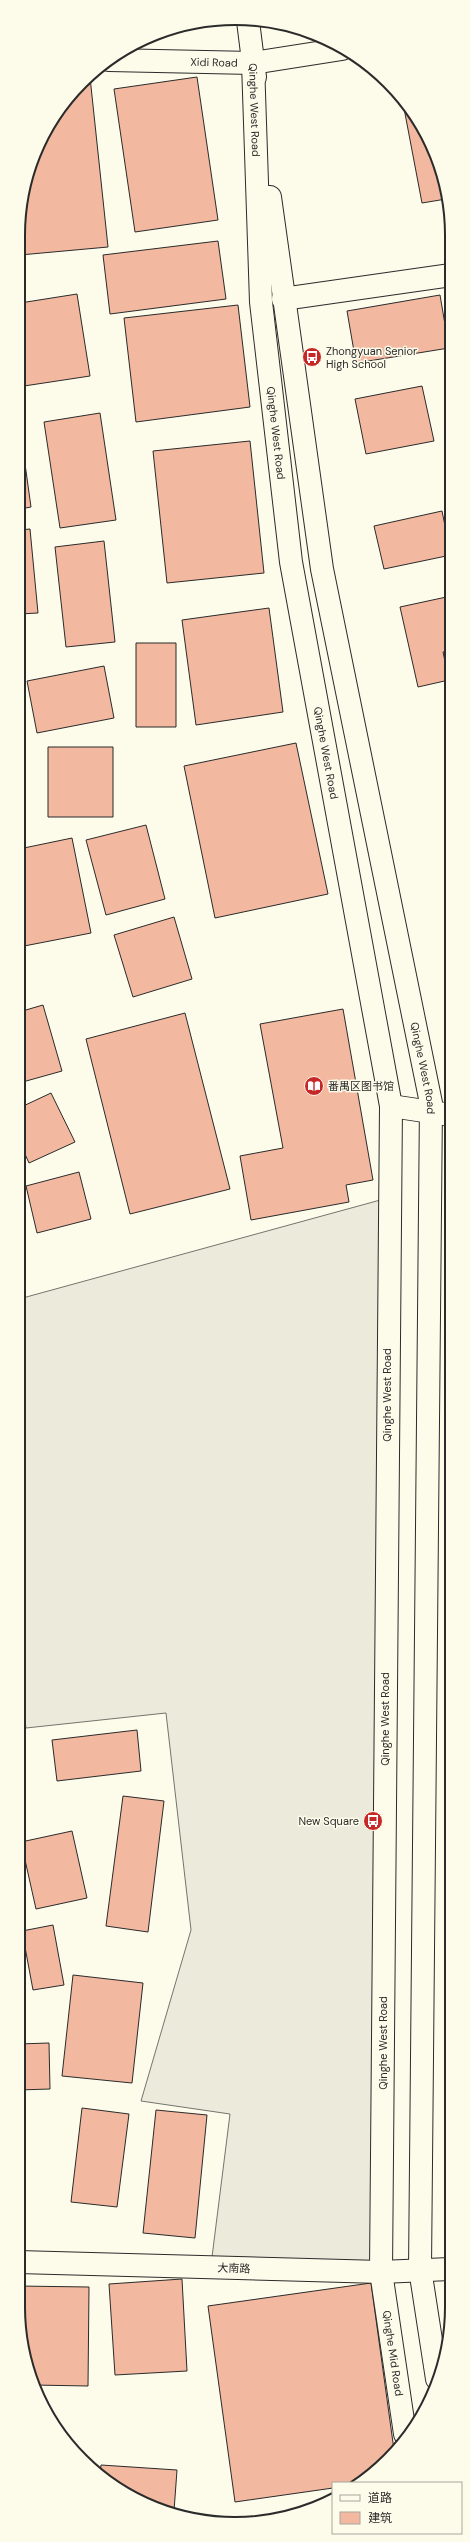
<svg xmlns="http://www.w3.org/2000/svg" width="470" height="2542" font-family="'DM Sans','Noto Sans SC',sans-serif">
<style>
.parking{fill:#eceadb;stroke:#74746e}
.building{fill:#f2b8a0;stroke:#2b2b2b}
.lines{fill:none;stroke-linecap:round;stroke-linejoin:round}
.minor-casing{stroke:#2b2b2b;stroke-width:24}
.minor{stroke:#fdfbea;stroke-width:22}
.labels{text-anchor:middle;stroke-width:3;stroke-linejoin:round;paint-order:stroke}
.street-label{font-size:11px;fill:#2b2b2b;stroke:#fdfbea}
.poi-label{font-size:11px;fill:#2b2b2b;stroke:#fdfbea;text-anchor:start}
.rim{fill:none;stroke:#2b2b2b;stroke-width:2}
</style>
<rect width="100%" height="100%" fill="#fdfbea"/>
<path class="parking" d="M384,1199L378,2269L211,2265L230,2114L141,2101L191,1930L166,1713L26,1728L19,1683V1299Z"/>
<path class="building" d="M90,77L108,247L20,255V207L47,127Z
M197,77L218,220L135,232L114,89Z
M403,103L435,152L446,199L422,203Z
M218,241L226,299L110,314L103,255Z
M77,294L90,376L24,386L20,358V303Z
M440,295L449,348L356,363L347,311Z
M238,305L250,407L136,422L124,318Z
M422,386L434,441L366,454L355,399Z
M451,409V438L446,410Z
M100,413L116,520L60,528L44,422Z
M20,428L31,507L20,509Z
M250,441L264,573L167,583L153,451Z
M442,511L451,555L384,569L374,526Z
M30,529L38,613L19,614L20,530Z
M104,541L115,642L66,647L55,547Z
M451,596V650L443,652L449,680L418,687L400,607Z
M269,608L283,712L196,725L182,620Z
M136,643H176V727H136Z
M104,666L114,718L37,733L27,681Z
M296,743L328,894L215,918L184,766Z
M48,747H113V817H48Z
M146,825L165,899L106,915L86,840Z
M72,838L91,933L19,947V849Z
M174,917L192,979L133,997L114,935Z
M43,1005L62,1071L19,1083V1012Z
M343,1009L373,1180L346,1185L349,1202L251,1220L240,1156L283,1148L260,1024Z
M185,1013L230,1189L130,1214L86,1039Z
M51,1093L75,1142L29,1163L19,1141V1108Z
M79,1172L91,1219L37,1233L26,1186Z
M137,1730L141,1771L57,1781L52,1740Z
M123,1796L164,1801L148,1932L106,1926Z
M72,1831L87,1898L36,1909L21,1842Z
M53,1925L64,1985L33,1990L22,1931Z
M73,1975L143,1983L132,2083L62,2076Z
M49,2043L50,2089L18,2090V2044Z
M82,2108L129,2114L117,2207L71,2202Z
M156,2110L207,2115L195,2238L143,2233Z
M182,2279L187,2371L115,2375L109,2284Z
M371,2283L394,2450L378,2470L356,2483H333V2488L235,2502L208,2306Z
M18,2286L89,2287L88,2386L33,2385L18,2307Z
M101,2465L177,2470L174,2511L139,2502L100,2474Z"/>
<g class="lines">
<g class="minor-casing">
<g id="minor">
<path d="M248,21L255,77"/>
<path id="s1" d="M109,60L253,63L342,49"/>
<path id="s2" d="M253,63L261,302L291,562L391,1106L381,2272L405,2434"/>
<path id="s3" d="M270,197L322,569L431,1103L420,2269L437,2379"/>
<path d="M283,299L451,275"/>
<path d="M391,1106L451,1115"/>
<path d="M18,2262L381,2272L450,2269"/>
</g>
</g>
<use href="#minor" class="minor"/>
</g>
<defs>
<g id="bus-disc" transform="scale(1)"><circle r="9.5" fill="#c62828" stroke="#fdfbea"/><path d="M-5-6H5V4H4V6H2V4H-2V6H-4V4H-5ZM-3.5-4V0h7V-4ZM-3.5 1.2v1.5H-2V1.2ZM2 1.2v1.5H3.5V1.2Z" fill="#fff"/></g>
<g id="library-disc" transform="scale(1)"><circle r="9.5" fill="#c62828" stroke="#fdfbea"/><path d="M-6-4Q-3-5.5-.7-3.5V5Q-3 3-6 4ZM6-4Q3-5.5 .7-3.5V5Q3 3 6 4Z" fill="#fff"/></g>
</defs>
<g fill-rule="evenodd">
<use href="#bus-disc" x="312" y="357"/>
<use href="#library-disc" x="314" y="1086"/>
<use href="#bus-disc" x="373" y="1821"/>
</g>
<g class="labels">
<g class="street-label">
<text dy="4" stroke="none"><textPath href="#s1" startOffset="105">Xidi Road</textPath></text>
<text dy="4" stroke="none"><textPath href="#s2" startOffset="47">Qinghe West Road</textPath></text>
<text dy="4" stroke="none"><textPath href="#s2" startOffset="371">Qinghe West Road</textPath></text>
<text dy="4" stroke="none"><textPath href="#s2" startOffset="695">Qinghe West Road</textPath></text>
<text dy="4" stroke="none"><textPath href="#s3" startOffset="885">Qinghe West Road</textPath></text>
<text transform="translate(387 1395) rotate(-90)" y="4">Qinghe West Road</text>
<text transform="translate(385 1719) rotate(-90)" y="4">Qinghe West Road</text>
<text transform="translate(383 2043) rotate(-90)" y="4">Qinghe West Road</text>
<text transform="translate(234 2268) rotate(2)" y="4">大南路</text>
<text dy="4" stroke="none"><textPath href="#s2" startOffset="2302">Qinghe Mid Road</textPath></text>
</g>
<g class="poi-label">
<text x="326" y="355">Zhongyuan Senior<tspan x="326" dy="13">High School</tspan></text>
<text x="328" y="1090">番禺区图书馆</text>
<text x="359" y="1825" text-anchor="end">New Square</text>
</g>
</g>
<path d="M0 0H470V2542H0ZM235 25H235A210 210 0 0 1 445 235V2307A210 210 0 0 1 235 2517H235A210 210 0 0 1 25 2307V235A210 210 0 0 1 235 25Z" fill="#fdfbea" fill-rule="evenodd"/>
<path class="rim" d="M235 25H235A210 210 0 0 1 445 235V2307A210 210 0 0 1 235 2517H235A210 210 0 0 1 25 2307V235A210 210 0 0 1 235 25Z"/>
<rect x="332" y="2482" width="130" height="52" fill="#fdfbea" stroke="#a9a89e"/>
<rect x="340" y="2495" width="20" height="6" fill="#fdfbea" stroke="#a9a89e"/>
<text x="368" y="2502" font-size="12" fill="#2b2b2b">道路</text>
<rect x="340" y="2512" width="20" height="12" fill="#f2b8a0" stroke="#a9a89e"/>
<text x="368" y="2522" font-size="12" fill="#2b2b2b">建筑</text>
</svg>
